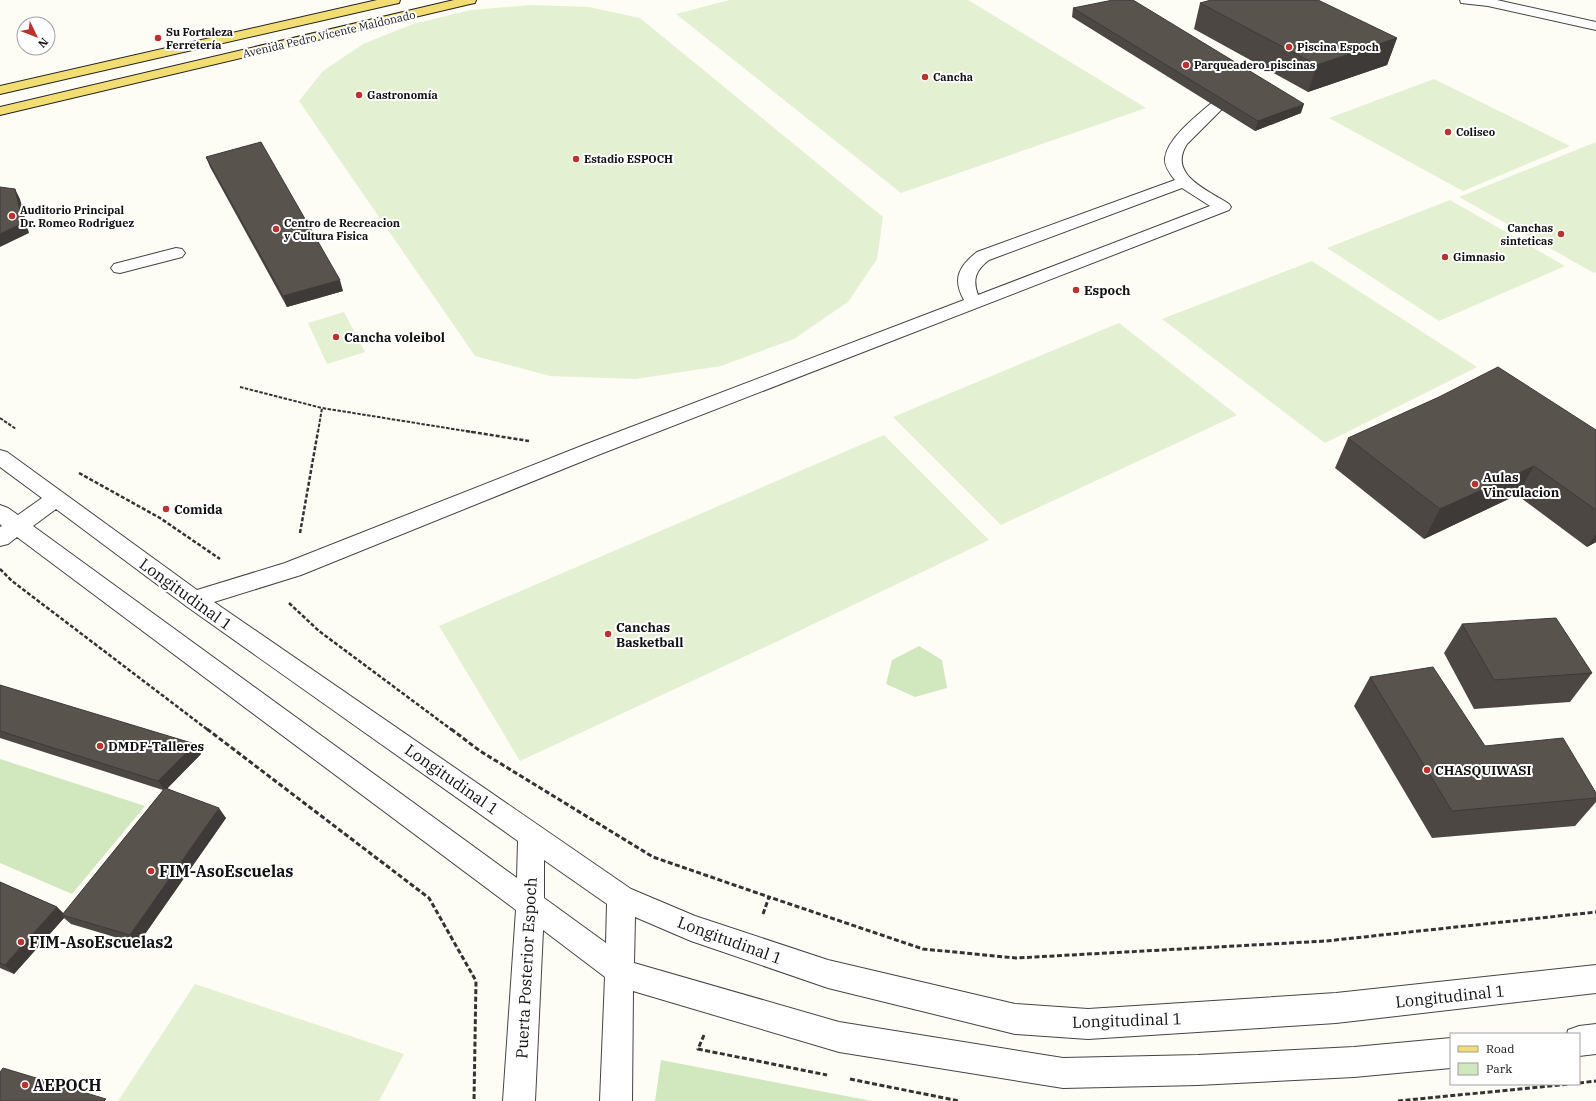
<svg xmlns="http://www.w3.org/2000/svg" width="1596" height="1101" font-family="'IBM Plex Serif',serif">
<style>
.green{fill:#d1e8bf}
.pitch{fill:#e3f0d1}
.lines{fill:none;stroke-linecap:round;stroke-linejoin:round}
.minor-casing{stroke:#444;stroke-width:2}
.major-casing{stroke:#222;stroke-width:2}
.path-far2{stroke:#333;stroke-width:2;stroke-dasharray:3.5 1.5;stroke-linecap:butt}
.path-far1{stroke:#333;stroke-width:2.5;stroke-dasharray:4 2;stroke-linecap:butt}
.path{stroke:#333;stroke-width:3;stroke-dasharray:5 2.5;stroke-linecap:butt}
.minor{fill:#fff;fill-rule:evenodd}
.major{fill:#f2dd72;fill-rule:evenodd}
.wall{fill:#4d4743}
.shaded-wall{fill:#3e3a37}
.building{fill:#59534e;stroke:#3e3a37}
.poi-dot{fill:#bb332e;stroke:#fff;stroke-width:1.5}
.labels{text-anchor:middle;stroke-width:4;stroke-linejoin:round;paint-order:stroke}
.far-poi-label{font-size:11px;font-weight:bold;fill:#111;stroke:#fff;text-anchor:start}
.far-street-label{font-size:11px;fill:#111;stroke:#fff}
.poi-label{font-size:13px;font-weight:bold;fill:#111;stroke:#fff;text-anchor:start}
.near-street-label{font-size:16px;fill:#111;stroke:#fff}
.near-poi-label{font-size:16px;font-weight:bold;fill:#111;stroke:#fff;text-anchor:start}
</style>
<rect width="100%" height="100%" fill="#fefdf5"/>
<path class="green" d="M919,646L942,660L947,688L915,697L886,684L892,660Z
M0,759L145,806L72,894L0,863Z
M661,1060L872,1101H655Z"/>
<path class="pitch" d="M729,0H968L1146,108L901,193L676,14Z
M531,5L589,7L640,18L883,217L877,259L848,302L794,339L721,366L636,379L550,376L475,356L299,101L323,71L363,44L413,24L471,10Z
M1434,79L1570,146L1463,191L1329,118Z
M1596,142V272L1594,273L1459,197Z
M1450,200L1565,266L1439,321L1327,248Z
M1312,261L1477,367L1325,443L1162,319Z
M344,312L365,352L327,364L308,323Z
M1119,323L1237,415L1001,525L893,417Z
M884,435L989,540L778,641L520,761L439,626Z
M195,984L404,1054L379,1101H118Z"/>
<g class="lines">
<g class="minor-casing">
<path id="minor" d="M1460,0H1497L1596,22V30L1488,6L1461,3Z
M1227,93L1232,94L1234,97L1187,144C1167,175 1208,190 1229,204L1231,207L1229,210L598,455L301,575L214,602L631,889L695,916L828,960L1015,1004L1088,1009L1336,993L1596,965V993L1336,1023L1088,1039L1015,1034L828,988L691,941L635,917L634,963L839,1022L1063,1058L1198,1055L1354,1047L1451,1038V1068L1354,1077L1198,1085L1063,1088L839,1052L633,991L632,1101H600L605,977L543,930L535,1101H503L516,910L17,537L8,544L0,546V527L2,526L0,524V505L8,508L18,515L42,498L0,467V450L7,452L197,590L285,563L584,445L964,300C952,279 959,266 977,252L1175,180C1170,174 1164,166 1165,158C1168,135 1206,109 1222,94ZM1182,188L1210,206L978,295C972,279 976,270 989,260ZM56,509L186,606L518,841L517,878L33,526ZM544,860L607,904L606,943L544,898Z
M176,248L182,249L185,253L182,257L120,273L114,272L111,268L114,264Z
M1596,1024V1054L1579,1056V1034H1567L1568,1030L1579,1026Z"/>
</g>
<g class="major-casing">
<path id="major" d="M377,0H400L399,3L394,4L0,94V86Z
M454,0H476L475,3L470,4L0,115V107Z"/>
</g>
<path class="path-far2" d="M240,387L322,408
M0,418L16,429
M318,432L322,408L472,432"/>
<path class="path-far1" d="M466,431L529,441
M79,473L160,518L220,559
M300,533L318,431
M0,569L12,581L208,730
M289,603L319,631L452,730"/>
<path class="path" d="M207,729L429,898L476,981L474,1101
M451,729L480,751L653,857L769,897
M763,914L769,897L923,949L1016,958L1326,941L1596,912
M704,1035L698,1049L827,1075
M850,1079L959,1101
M1579,1083L1596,1081
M1398,1101L1570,1084"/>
<use href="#minor" class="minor"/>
<use href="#major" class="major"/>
</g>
<path class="wall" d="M1200,3L1397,38L1387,65L1308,92L1194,29Z
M1073,8L1301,113L1255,131L1072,17Z
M206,157L343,291L287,307L210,167Z
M1596,430V542L1587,547L1517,495L1424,539L1335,468L1348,438Z
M1462,624L1592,673L1570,702L1474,709L1444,653Z
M1370,677L1485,746L1596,793V802L1575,826L1432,838L1354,706Z
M0,685L201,754L167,788L226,818L138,944L71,924L64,918L14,974L0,968V882L57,907L64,914L163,790L0,738Z"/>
<path class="shaded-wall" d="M1397,38L1387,65L1308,92L1317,65Z
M1304,104L1301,113L1255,131L1258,121Z
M15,189L20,199L29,233L0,247V234Z
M340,280L343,291L287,307L283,296Z
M1534,466L1517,495L1424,539L1440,509Z
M1596,534V542L1587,547Z
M195,744L201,754L165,791L158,781Z
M219,808L226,818L138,944L130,935Z
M57,907L66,916L62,915L64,918L14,974L5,965Z"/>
<path class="building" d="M1113,0H1133L1304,104L1258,121L1073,8Z
M1211,0H1318L1397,38L1317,65L1200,3Z
M261,142L340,280L283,296L206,157Z
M0,187L15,189L23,223L0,234Z
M1498,367L1596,430V510L1534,466L1440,509L1348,438L1439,397Z
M1556,618L1592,673L1494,680L1462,624Z
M1433,667L1485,746L1563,738L1596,793V798L1452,811L1370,677Z
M0,685L195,744L158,781L0,731Z
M165,788L219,808L130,935L62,915Z
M0,882L57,907L5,965L0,963Z
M3,1068L106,1099L104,1101H0V1072Z"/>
<g class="poi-dot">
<circle cx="158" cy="38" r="4"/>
<circle cx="1289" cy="47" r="4"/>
<circle cx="1186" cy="65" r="4"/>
<circle cx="925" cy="77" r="4"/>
<circle cx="359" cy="95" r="4"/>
<circle cx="1448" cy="132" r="4"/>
<circle cx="576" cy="159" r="4"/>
<circle cx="12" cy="216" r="4"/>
<circle cx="276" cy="229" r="4"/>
<circle cx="1561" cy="234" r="4"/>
<circle cx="1445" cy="257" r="4"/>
<circle cx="1076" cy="290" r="4"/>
<circle cx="336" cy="337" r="4"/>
<circle cx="1475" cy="484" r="4"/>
<circle cx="166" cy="509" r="4"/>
<circle cx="608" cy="634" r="4"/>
<circle cx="100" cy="746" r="4"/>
<circle cx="1427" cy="770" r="4"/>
<circle cx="151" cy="871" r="4"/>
<circle cx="21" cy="942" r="4"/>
<circle cx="25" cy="1085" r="4"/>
</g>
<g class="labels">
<g class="far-poi-label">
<text x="166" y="36">Su Fortaleza<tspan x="166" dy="13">Ferretería</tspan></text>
<text x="1297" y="51">Piscina Espoch</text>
<text x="1194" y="69">Parqueadero_piscinas</text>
<text x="933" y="81">Cancha</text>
<text x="367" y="99">Gastronomía</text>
<text x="1456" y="136">Coliseo</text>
<text x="584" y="163">Estadio ESPOCH</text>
<text x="20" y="214">Auditorio Principal<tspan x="20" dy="13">Dr. Romeo Rodriguez</tspan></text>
<text x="284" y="227">Centro de Recreacion<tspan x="284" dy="13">y Cultura Fisica</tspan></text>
<text x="1553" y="232" text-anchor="end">Canchas<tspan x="1553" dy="13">sinteticas</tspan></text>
<text x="1453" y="261">Gimnasio</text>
</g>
<g class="far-street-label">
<text transform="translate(329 34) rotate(-13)" y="4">Avenida Pedro Vicente Maldonado</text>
</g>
<g class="poi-label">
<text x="1084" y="295">Espoch</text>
<text x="344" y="342">Cancha voleibol</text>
<text x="1483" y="482">Aulas<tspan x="1483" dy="15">Vinculacion</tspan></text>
<text x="174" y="514">Comida</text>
<text x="616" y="632">Canchas<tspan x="616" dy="15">Basketball</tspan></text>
<text x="108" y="751">DMDF-Talleres</text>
<text x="1435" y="775">CHASQUIWASI</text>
</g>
<g class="near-street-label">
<text transform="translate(186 594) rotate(36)" y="6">Longitudinal 1</text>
<text transform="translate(452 779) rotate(35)" y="6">Longitudinal 1</text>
<text transform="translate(730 940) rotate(20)" y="6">Longitudinal 1</text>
<text transform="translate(526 968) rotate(-87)" y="6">Puerta Posterior Espoch</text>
<text transform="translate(1450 996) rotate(-6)" y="6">Longitudinal 1</text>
<text transform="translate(1127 1020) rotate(-2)" y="6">Longitudinal 1</text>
</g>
<g class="near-poi-label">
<text x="159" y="877">FIM-AsoEscuelas</text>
<text x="29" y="948">FIM-AsoEscuelas2</text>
<text x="33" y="1091">AEPOCH</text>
</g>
</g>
<rect x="1450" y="1033" width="130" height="52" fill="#ffffff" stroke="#a0a0a0"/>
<rect x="1458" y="1046" width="20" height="6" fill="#f2dd72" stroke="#a0a0a0"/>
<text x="1486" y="1053" font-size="12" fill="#111111">Road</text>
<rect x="1458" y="1063" width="20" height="12" fill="#d1e8bf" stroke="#a0a0a0"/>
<text x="1486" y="1073" font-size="12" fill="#111111">Park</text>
<g transform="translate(36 36) rotate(133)"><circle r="19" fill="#ffffff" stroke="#a0a0a0"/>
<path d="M0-3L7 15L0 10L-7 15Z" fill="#bb332e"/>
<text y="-6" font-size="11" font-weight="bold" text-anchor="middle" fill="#111111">N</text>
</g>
</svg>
